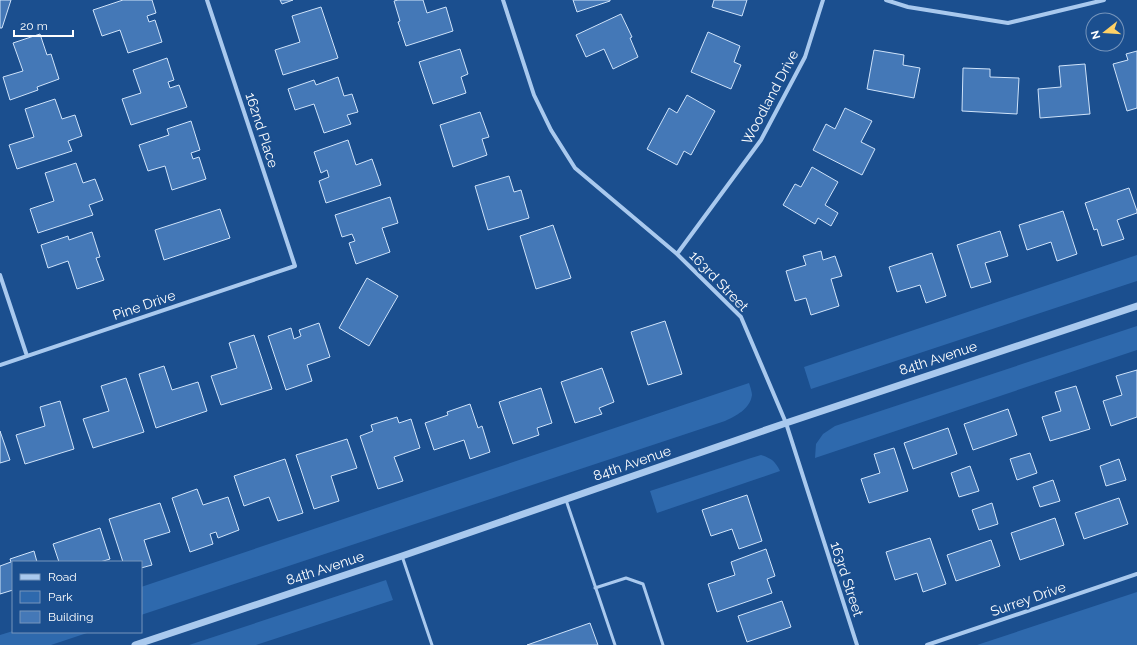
<svg xmlns="http://www.w3.org/2000/svg" width="1137" height="645" font-family="Raleway,sans-serif">
<style>
.green{fill:#2e69ad}
.building{fill:#4478b7;stroke:#cfe3fa}
.lines{fill:none;stroke-linecap:round;stroke-linejoin:round}
.service{stroke:#a9c9ee;stroke-width:3}
.minor{stroke:#a9c9ee;stroke-width:4}
.tertiary{stroke:#a9c9ee;stroke-width:7}
.labels{text-anchor:middle;stroke-width:4;stroke-linejoin:round;paint-order:stroke}
.street-label{font-size:14px;fill:#fff;stroke:#1b4f8f}
</style>
<rect width="100%" height="100%" fill="#1b4f8f"/>
<path class="green" d="M1137,255V281L811,389L804,367Z
M1137,326V350L815,458L816,444L823,434L835,426Z
M749,383C750,386 752,392 752,395C750,409 736,416 725,421L141,615V587Z
M761,455C772,459 775,461 780,471L657,513L650,491L751,458Z
M386,580L393,600L256,645H189Z
M1137,592V645H977Z
M13,631V632H90L51,645H0V635Z"/>
<path class="building" d="M0,0H11L2,28H0Z
M123,0H152L156,13L147,16L149,22L155,20L162,42L128,53L120,30L102,36L93,10Z
M280,0H293L282,4Z
M398,0H423L427,13L446,7L453,31L406,46L398,22L400,21L394,1Z
M573,0H610V1L577,12Z
M714,0H747L742,16L712,7Z
M321,7L338,58L283,75L275,50L300,42L292,16Z
M621,14L632,37L630,38L638,57L613,69L604,49L586,57L576,35Z
M708,32L740,46L734,62L741,65L731,89L691,72Z
M40,34L47,55L51,54L59,79L37,87L38,90L10,100L3,77L23,71L13,43Z
M460,49L468,74L461,77L466,93L433,104L419,62Z
M874,50L904,55L903,65L920,68L914,98L867,89Z
M1137,51V108L1127,111L1113,64L1128,60L1126,54Z
M167,58L174,80L168,82L170,88L179,85L187,107L131,125L122,99L141,93L133,70Z
M1085,64L1090,114L1040,118L1038,89L1061,87L1059,66Z
M963,68L990,69V77L1019,78L1017,114L962,111Z
M338,77L344,96L352,94L358,112L347,115L351,124L324,133L314,104L295,110L288,89L314,80L316,85Z
M687,95L715,111L691,155L684,151L677,165L647,149L669,108L677,113Z
M55,99L62,119L75,115L82,136L68,141L72,151L17,169L9,145L34,137L25,109Z
M845,108L872,121L861,142L875,149L862,175L813,150L826,124L835,129Z
M480,112L489,137L482,139L487,155L453,167L440,125Z
M191,121L200,150L191,153L193,159L199,157L206,179L172,190L165,166L148,171L139,145L169,135L167,129Z
M348,140L356,165L372,159L381,185L326,203L319,181L329,177L327,170L321,173L314,152Z
M76,163L83,183L95,179L103,200L89,205L93,215L38,233L30,209L54,201L45,173Z
M812,167L838,182L825,205L838,213L831,226L818,218L815,224L783,205L795,184L801,187Z
M509,176L514,192L521,190L529,218L488,230L475,186Z
M1129,188L1137,211V213L1117,220L1124,239L1102,246L1097,229L1094,230L1085,203Z
M390,197L398,223L382,228L390,252L356,264L349,243L355,241L352,234L342,237L335,215Z
M220,209L230,238L164,260L155,230Z
M1063,211L1077,254L1057,261L1051,242L1027,250L1019,225Z
M553,225L571,278L536,289L520,236Z
M1000,231L1008,256L985,263L991,282L971,288L957,245Z
M92,232L100,257L96,258L104,280L77,289L68,261L48,268L41,245L68,236L69,240Z
M821,251L823,260L835,256L842,276L831,279L839,306L811,315L806,298L795,301L786,271L806,265L803,256Z
M932,253L946,296L926,303L920,285L897,292L889,267Z
M367,278L398,296L369,346L339,328Z
M665,321L682,374L648,385L631,332Z
M319,323L330,357L307,365L312,381L286,390L268,336L291,328L294,339L301,336L299,330Z
M254,335L272,389L221,405L211,376L237,368L229,343Z
M164,366L172,390L198,382L207,411L156,428L139,374Z
M602,368L614,402L599,408L602,414L575,423L561,382Z
M1137,370V417L1111,426L1103,401L1122,395L1116,376Z
M126,378L144,432L93,448L83,419L109,411L101,386Z
M1076,386L1090,429L1050,441L1042,417L1061,411L1055,392Z
M541,388L552,423L537,428L539,435L513,444L499,402Z
M60,401L74,449L25,464L16,435L45,426L40,407Z
M470,404L478,428L482,426L490,452L470,459L464,440L434,450L425,423L448,415L447,412Z
M1008,409L1017,435L973,450L964,424Z
M397,417L399,423L411,419L420,448L394,457L403,481L378,489L360,436L373,431L371,425Z
M948,428L957,454L913,469L904,443Z
M0,431L10,460L0,463Z
M347,439L357,468L331,476L339,501L314,509L296,455Z
M894,448L908,491L869,503L861,479L880,473L874,454Z
M1030,453L1037,473L1017,480L1010,459Z
M285,459L303,513L278,521L269,497L244,506L234,476Z
M1119,459L1126,480L1106,486L1100,466Z
M970,466L979,491L959,497L951,473Z
M1053,480L1060,501L1040,507L1033,487Z
M197,489L203,505L228,497L239,530L218,538L216,532L210,534L213,544L190,552L172,498Z
M747,495L762,541L739,549L732,529L711,536L702,510Z
M1119,498L1128,524L1084,539L1075,513Z
M160,503L170,532L144,540L152,565L141,568V562H123L109,519Z
M992,503L998,524L979,530L972,510Z
M1055,518L1064,545L1020,560L1011,533Z
M100,528L110,559L100,562H59L53,544Z
M930,538L946,584L923,592L917,573L895,580L886,552Z
M991,540L1000,566L956,581L947,555Z
M766,549L775,576L767,579L772,593L717,612L708,584L735,575L731,562Z
M34,551L37,562H13V590L0,594V566L11,562L10,559Z
M782,601L791,627L747,642L738,616Z
M590,623L598,645H527Z"/>
<g class="lines">
<path class="service" d="M566,500L615,645
M402,556L432,645
M595,588L626,578L643,584L663,645"/>
<path class="minor" d="M503,0L534,95L551,130L575,168L677,254L741,317L786,423L857,645
M886,0L908,7L1008,23L1104,0
M677,254L761,140L805,57L823,0
M0,275L27,356
M0,365L295,266L207,0
M927,645L1137,574"/>
<path class="tertiary" d="M135,645L402,556L786,423L1137,306"/>
</g>
<g class="labels">
<g class="street-label">
<text transform="translate(770 97) rotate(-62)" y="5">Woodland Drive</text>
<text transform="translate(262 130) rotate(72)" y="5">162nd Place</text>
<text transform="translate(719 281) rotate(46)" y="5">163rd Street</text>
<text transform="translate(144 305) rotate(-19)" y="5">Pine Drive</text>
<text transform="translate(938 358) rotate(-18)" y="5">84th Avenue</text>
<text transform="translate(632 463) rotate(-19)" y="5">84th Avenue</text>
<text transform="translate(325 568) rotate(-18)" y="5">84th Avenue</text>
<text transform="translate(847 579) rotate(72)" y="5">163rd Street</text>
<text transform="translate(1028 599) rotate(-19)" y="5">Surrey Drive</text>
</g>
</g>
<rect x="12" y="561" width="130" height="72" fill="#1b4f8f" stroke="#7695bc"/>
<rect x="20" y="574" width="20" height="6" fill="#a9c9ee" stroke="#7695bc"/>
<text x="48" y="581" font-size="12" fill="#ffffff">Road</text>
<rect x="20" y="591" width="20" height="12" fill="#2e69ad" stroke="#7695bc"/>
<text x="48" y="601" font-size="12" fill="#ffffff">Park</text>
<rect x="20" y="611" width="20" height="12" fill="#4478b7" stroke="#7695bc"/>
<text x="48" y="621" font-size="12" fill="#ffffff">Building</text>
<g transform="translate(1105 32) rotate(253)"><circle r="19" fill="#1b4f8f" stroke="#7695bc"/>
<path d="M0-3L7 15L0 10L-7 15Z" fill="#ffd166"/>
<text y="-6" font-size="11" font-weight="bold" text-anchor="middle" fill="#ffffff">N</text>
</g>
<path d="M14 30v6h59v-6" fill="none" stroke="#ffffff" stroke-width="2"/>
<text x="20" y="30" font-size="12" fill="#ffffff" stroke="#1b4f8f" stroke-width="3" paint-order="stroke">20 m</text>
</svg>
